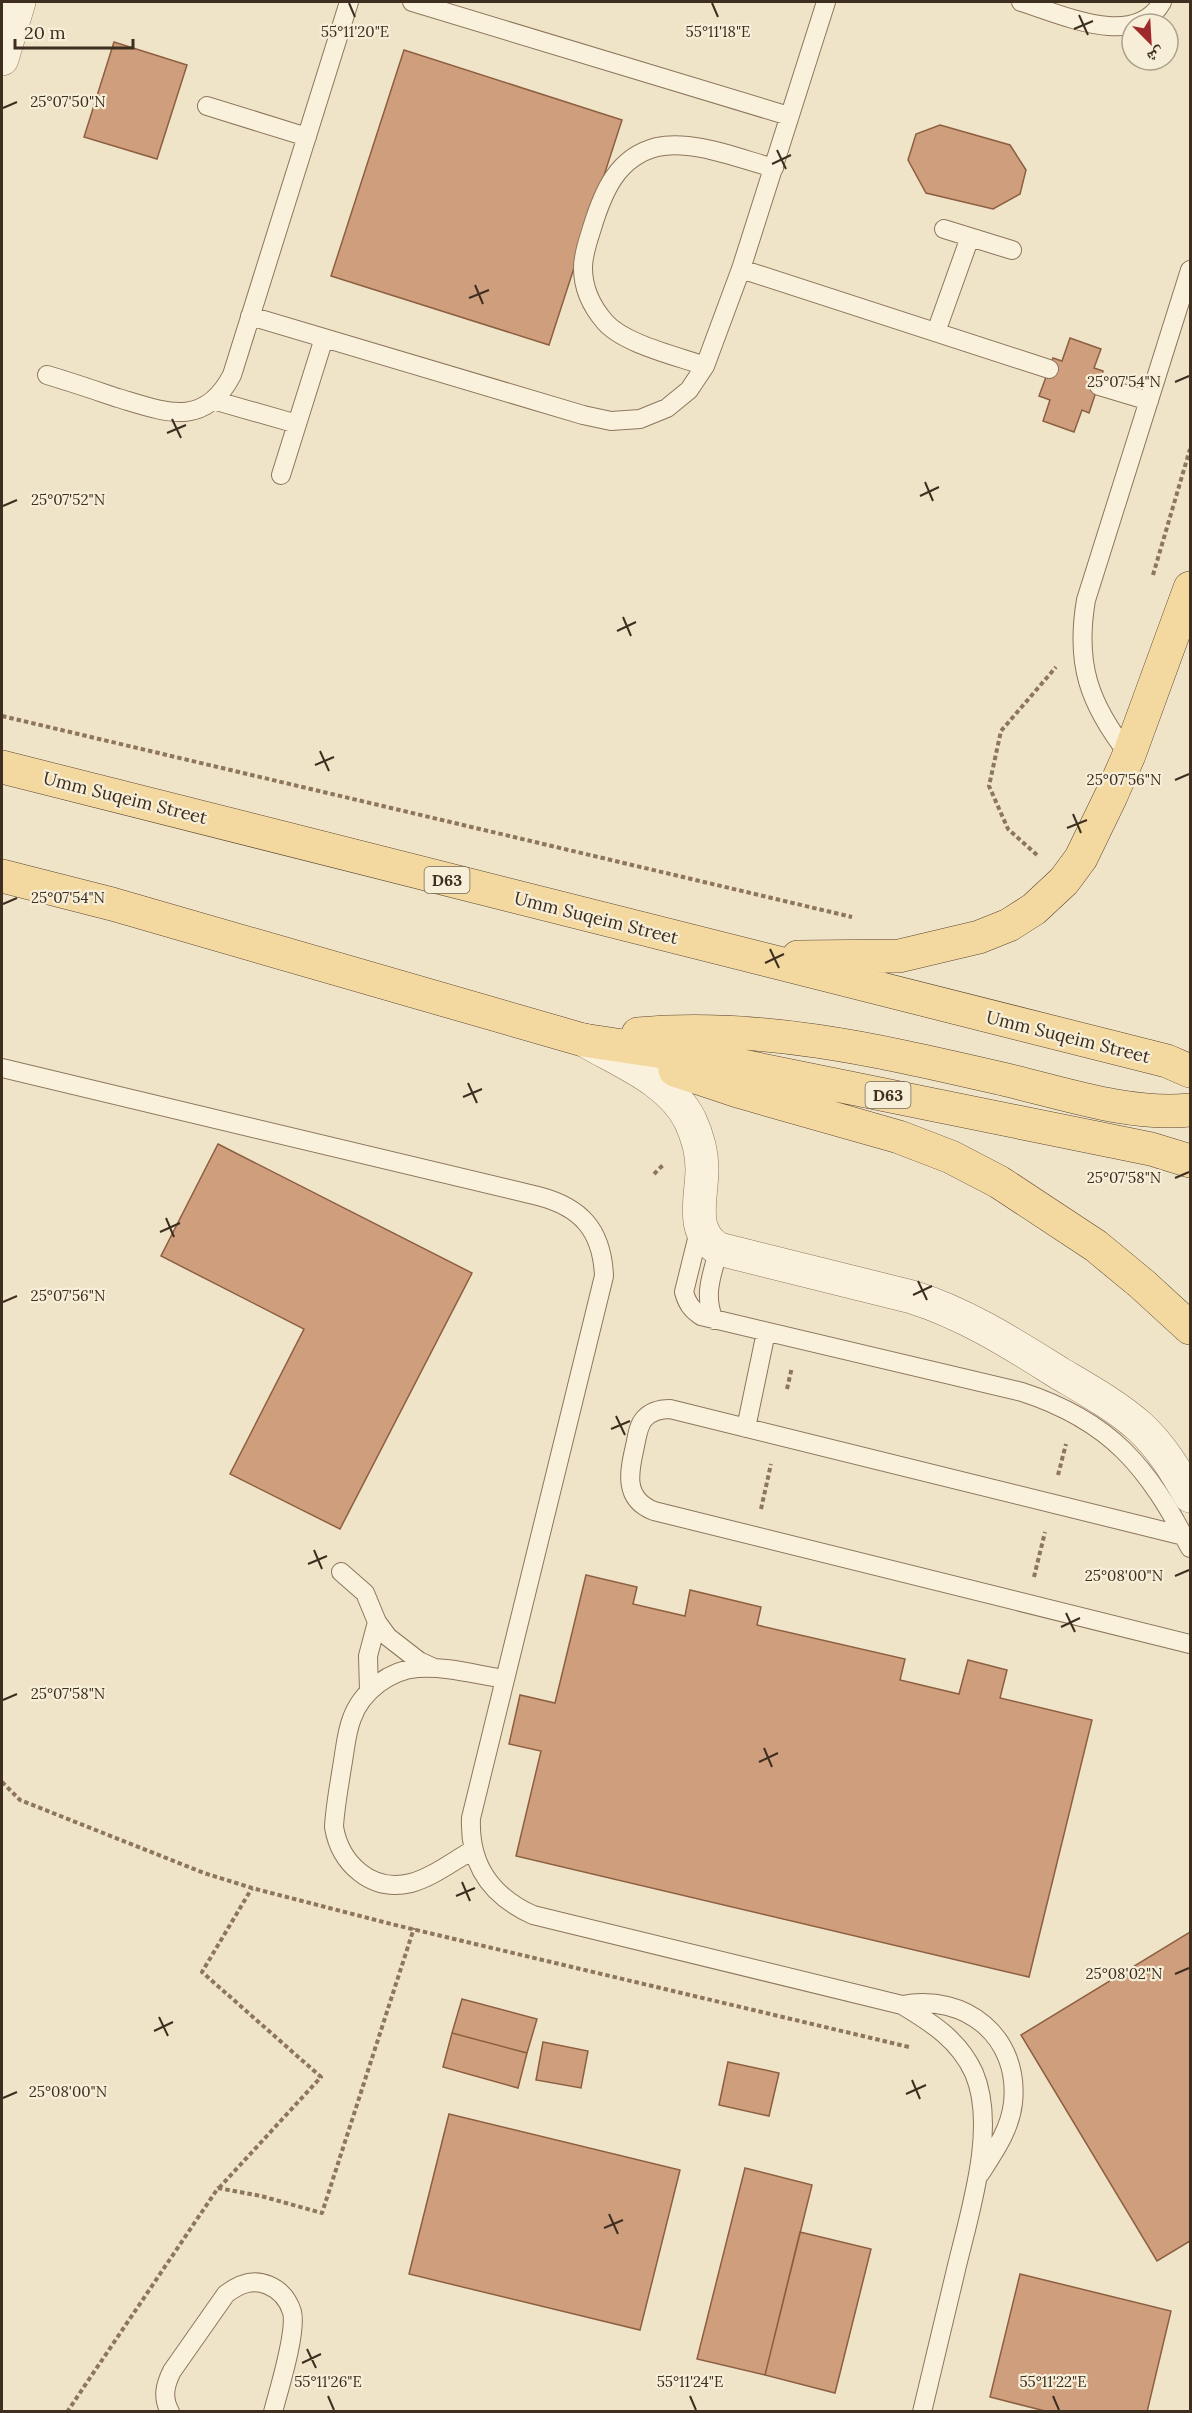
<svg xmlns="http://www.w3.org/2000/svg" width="1192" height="2413" font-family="Lora,'Noto Naskh Arabic',serif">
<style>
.building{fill:#cf9f7d;stroke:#8d5f41;stroke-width:1.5}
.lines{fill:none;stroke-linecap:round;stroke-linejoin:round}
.lane-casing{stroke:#8d765c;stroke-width:20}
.street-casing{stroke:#8d765c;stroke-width:34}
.primary-casing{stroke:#5b4430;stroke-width:34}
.path{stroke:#8d765c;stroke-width:4;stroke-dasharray:4.5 3;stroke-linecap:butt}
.lane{stroke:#faf1dc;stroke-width:18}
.street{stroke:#faf1dc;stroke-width:33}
.primary{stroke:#f3d9a0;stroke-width:33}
.ticks{fill:none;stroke:#3d2e20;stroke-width:2}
.labels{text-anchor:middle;stroke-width:4.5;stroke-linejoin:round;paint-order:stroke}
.shield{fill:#f7eed8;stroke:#756857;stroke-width:1.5}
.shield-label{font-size:16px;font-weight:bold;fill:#3d2e20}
.street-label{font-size:18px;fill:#3d2e20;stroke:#f7eed8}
.ticks-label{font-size:15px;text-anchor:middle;fill:#3d2e20;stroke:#f7eed8;stroke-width:4.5;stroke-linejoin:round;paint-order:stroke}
</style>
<rect width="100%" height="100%" fill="#f0e4c8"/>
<path class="building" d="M114,42L187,65L157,159L84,137Z
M404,50L622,120L549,345L331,276Z
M940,125L1010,145L1026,170L1020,194L993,209L926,193L908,160L916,134Z
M1070,338L1101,349L1094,368L1103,371L1089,413L1082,410L1074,432L1043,421L1050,400L1039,396L1053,358L1062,361Z
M218,1144L472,1273L340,1529L230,1474L304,1329L161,1256Z
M586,1575L637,1587L633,1604L685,1616L690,1590L761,1607L757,1625L905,1659L900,1680L959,1694L968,1660L1007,1670L1000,1698L1092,1720L1029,1977L516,1856L541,1751L509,1744L520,1695L555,1703Z
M1190,1932V2241L1157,2261L1021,2035Z
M462,1999L537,2019L527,2053L452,2033Z
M452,2033L527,2053L518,2088L443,2067Z
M543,2042L588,2051L581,2088L536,2080Z
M728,2062L779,2073L769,2116L719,2105Z
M449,2114L680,2170L640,2330L409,2274Z
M745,2168L812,2185L765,2375L697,2359Z
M800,2232L871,2249L835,2393L765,2375Z
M1020,2274L1171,2311L1147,2412H1049L990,2397Z"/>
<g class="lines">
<g class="lane-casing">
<path id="lane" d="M412,2L789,116
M1021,2C1061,14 1135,50 1162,2
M207,106L307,137
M944,229L1012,250
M741,269L1049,369
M250,316L583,415L611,421L640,419L667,408L689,390L705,366L741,269L826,2
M936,332L970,237
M705,366C677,356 624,344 605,322C592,307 583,288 583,268C583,254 588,241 592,228C603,192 617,157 657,147C692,139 740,159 774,168
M47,375C71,382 94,390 118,398C165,412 204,429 232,375L349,2
M1099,386L1149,401
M213,400L297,424
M281,475L324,338
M1129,755C1089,704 1075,664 1086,600L1190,270
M2,1068L538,1196C581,1207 602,1230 604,1276L471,1818C469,1865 491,1896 533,1915L902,2005C932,2023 959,2040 974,2073C998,2129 968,2217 955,2274C944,2320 933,2366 922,2412
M700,1227L684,1292C687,1303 691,1309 701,1316L1022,1392C1111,1421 1148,1467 1190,1548
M714,1320C703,1295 712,1274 719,1249
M746,1428L766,1332
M1184,1536L670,1409C661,1409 651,1411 644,1419C638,1426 637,1437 635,1446C629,1472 623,1499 654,1511L1190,1644
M341,1572L365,1593L377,1622L388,1637L419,1661L432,1667
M369,1691L368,1656L377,1622
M473,1850C453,1861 433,1877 411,1883C371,1893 340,1863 334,1827C335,1807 339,1787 342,1767C345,1751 346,1733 352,1718C362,1691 390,1670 418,1668C447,1666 477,1675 505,1679
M902,2005C966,1993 1020,2037 1013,2103C1010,2130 994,2152 980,2174
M170,2412C162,2397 165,2385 172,2371L226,2294C238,2285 252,2278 268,2285C280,2290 288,2299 292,2312C297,2332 279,2389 273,2412"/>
</g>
<g class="street-casing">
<path id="street" d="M2,59L19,2
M584,1040C621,1062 670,1080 690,1120C697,1135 702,1153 702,1169C702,1198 689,1232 719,1249L912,1297C966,1314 1011,1343 1059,1373C1086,1389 1115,1405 1139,1426C1161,1446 1176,1471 1190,1496"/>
</g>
<g class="primary-casing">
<path id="primary" d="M2,767L1167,1061L1190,1071
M2,876L112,904L583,1040L703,1058L1151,1149L1190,1161
M798,957L899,956L979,937L1009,925L1034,909L1064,881L1081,858L1111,796L1129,755L1190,588
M638,1034C764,1023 881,1051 1003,1079C1063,1093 1128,1116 1190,1110
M675,1070L741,1092L899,1137L951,1157L999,1182L1096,1246L1142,1284L1190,1328"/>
</g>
<path class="path" d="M1153,575L1190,449
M2,716L852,917
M1037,855L1008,829L989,786L1001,731L1056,667
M654,1174L664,1164
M787,1389L792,1367
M1058,1475L1066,1444
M761,1509L771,1464
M1034,1577L1045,1532
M2,1782L20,1800L204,1873L252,1888L391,1924L909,2047
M219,2188L321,2077L202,1972L252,1888
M67,2412L218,2188L261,2196L322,2213L414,1928"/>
<use href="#lane" class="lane"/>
<use href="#street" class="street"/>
<use href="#primary" class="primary"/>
</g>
<path class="ticks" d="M349,3L355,17M712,3L718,17M1079,15L1088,35M1074,29L1093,21M3,108L17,102M777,150L786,169M772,164L791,155M475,285L483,304M469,298L489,290M1175,382L1189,376M172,419L181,438M167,433L186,425M925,482L933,501M920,496L939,487M3,506L17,500M623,617L631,636M617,631L636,622M320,751L329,771M315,765L334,757M1175,780L1189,774M1073,814L1081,833M1067,828L1087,820M3,904L17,898M770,949L779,968M765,963L784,954M468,1083L477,1103M463,1097L482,1089M1175,1178L1189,1172M166,1218L174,1237M160,1232L180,1223M918,1281L927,1300M913,1295L932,1286M3,1302L17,1296M616,1416L625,1435M611,1429L630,1421M314,1550L322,1569M308,1564L327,1556M1175,1576L1189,1570M1066,1613L1075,1632M1061,1627L1080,1618M3,1700L17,1694M764,1748L772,1767M759,1762L778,1753M462,1882L470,1901M456,1896L475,1888M1175,1974L1189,1968M159,2017L168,2036M154,2031L173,2022M912,2080L920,2099M906,2094L926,2085M3,2098L17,2092M609,2214L618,2234M604,2228L623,2220M307,2349L316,2368M302,2363L321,2354M328,2396L334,2410M690,2396L696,2410M1053,2396L1059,2410"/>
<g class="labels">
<g class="shield">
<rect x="424.5" y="867" width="45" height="26" rx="4.5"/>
<rect x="865.5" y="1082" width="45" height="26" rx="4.5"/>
</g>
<g class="shield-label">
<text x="447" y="886">D63</text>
<text x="888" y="1101">D63</text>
</g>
<g class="street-label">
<text transform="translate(125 798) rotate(14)" y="6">Umm Suqeim Street</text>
<text transform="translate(596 918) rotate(14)" y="6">Umm Suqeim Street</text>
<text transform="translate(1068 1037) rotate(14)" y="6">Umm Suqeim Street</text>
</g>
</g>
<g class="ticks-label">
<text x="355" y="37">55°11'20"E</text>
<text x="718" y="37">55°11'18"E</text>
<text x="68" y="107">25°07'50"N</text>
<text x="1124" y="387">25°07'54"N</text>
<text x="68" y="505">25°07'52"N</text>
<text x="1124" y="785">25°07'56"N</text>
<text x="68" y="903">25°07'54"N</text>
<text x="1124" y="1183">25°07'58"N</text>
<text x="68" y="1301">25°07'56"N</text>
<text x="1124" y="1581">25°08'00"N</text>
<text x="68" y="1699">25°07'58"N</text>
<text x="1124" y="1979">25°08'02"N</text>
<text x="68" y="2097">25°08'00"N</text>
<text x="328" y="2387">55°11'26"E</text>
<text x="690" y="2387">55°11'24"E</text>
<text x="1053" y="2387">55°11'22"E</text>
</g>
<rect width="1192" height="2413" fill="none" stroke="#3d2e20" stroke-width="6"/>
<g transform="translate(1150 42) rotate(156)"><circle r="28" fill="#f7eed8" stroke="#ada18e" stroke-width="1.5"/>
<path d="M0-4.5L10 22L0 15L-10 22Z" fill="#9e2a2b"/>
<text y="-9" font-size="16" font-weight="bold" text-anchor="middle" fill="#3d2e20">ش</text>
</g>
<path d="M15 39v9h118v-9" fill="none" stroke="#3d2e20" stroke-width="3"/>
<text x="24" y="39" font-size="18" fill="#3d2e20" stroke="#f7eed8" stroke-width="4.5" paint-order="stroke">20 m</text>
</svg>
